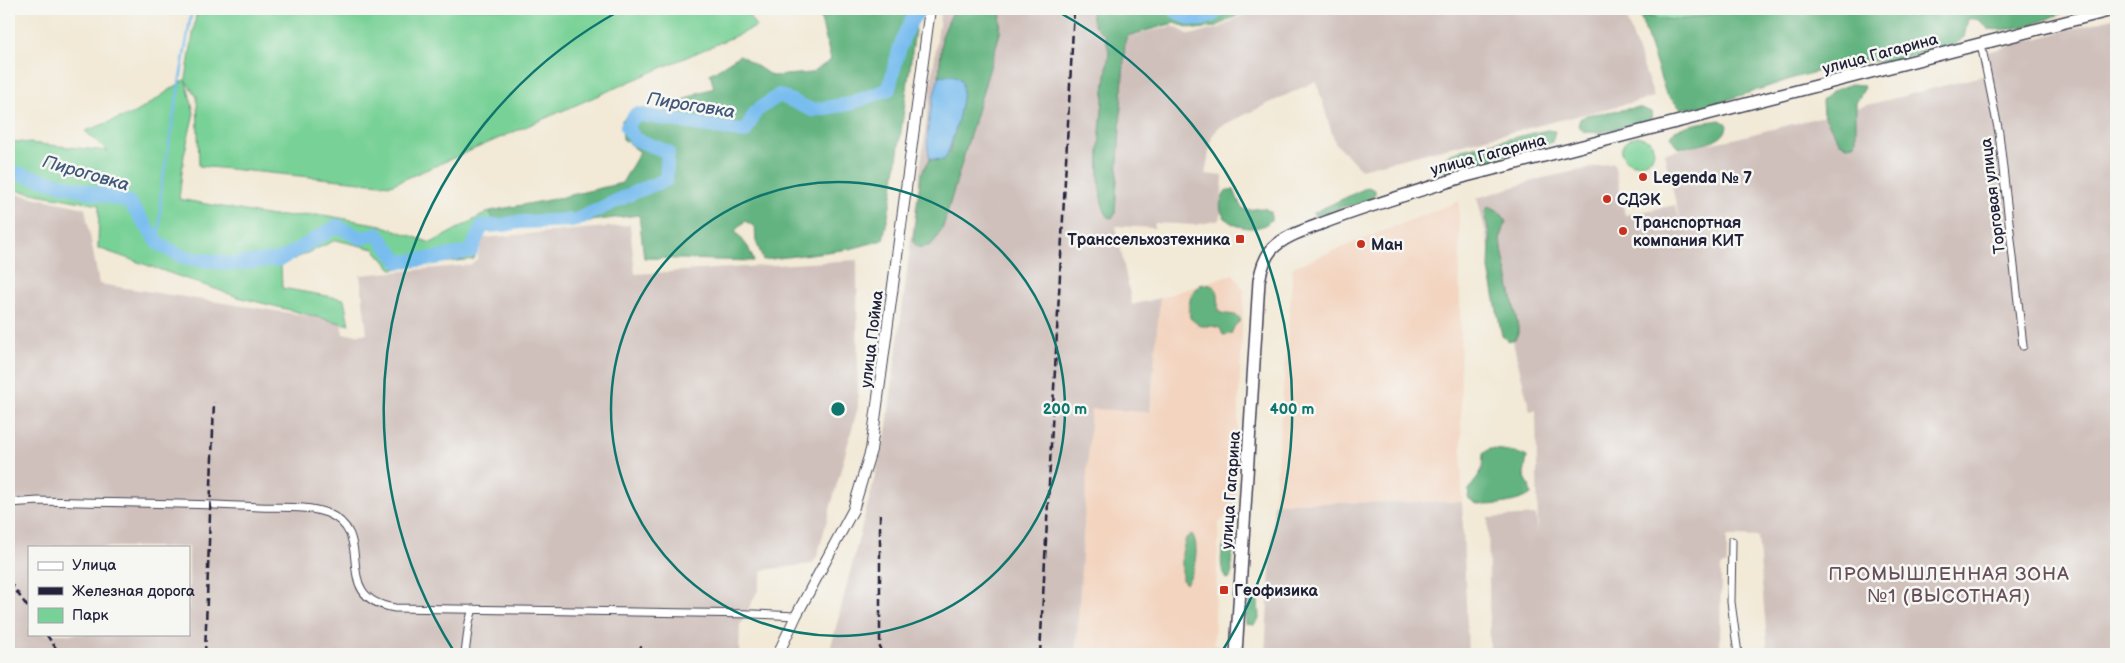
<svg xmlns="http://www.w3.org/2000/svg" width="2125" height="663" font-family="'Balsamiq Sans',sans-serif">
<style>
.built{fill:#f3d4bf}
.industrial{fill:#cfc0bb;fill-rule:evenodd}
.green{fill:#78d196;stroke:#4d7a68}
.forest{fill:#62b37f;stroke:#426a5d}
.water{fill:#79bdef;stroke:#4e7095}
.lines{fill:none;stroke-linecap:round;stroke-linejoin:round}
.stream{stroke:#79bdef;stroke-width:2.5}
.river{stroke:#79bdef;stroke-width:14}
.street-casing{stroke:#414052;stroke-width:9}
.secondary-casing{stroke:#414052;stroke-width:12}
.primary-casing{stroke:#414052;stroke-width:14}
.street{stroke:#fff;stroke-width:7}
.secondary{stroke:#fff;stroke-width:10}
.primary{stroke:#fff;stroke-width:11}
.rail{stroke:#22223b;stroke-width:2.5;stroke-dasharray:8 4;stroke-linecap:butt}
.ring{fill:none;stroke:#0f766e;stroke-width:2.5}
.poi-dot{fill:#c8321e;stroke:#f6f6f2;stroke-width:2}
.labels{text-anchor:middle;stroke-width:5;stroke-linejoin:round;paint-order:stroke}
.street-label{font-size:16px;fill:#22223b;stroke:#f6f6f2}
.poi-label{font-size:16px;font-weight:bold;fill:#22223b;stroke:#f6f6f2;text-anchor:start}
.water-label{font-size:18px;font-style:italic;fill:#40587a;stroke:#f6f6f2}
.quarter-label{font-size:19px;letter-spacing:1px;fill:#664f5a;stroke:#f6f6f2}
.centre{fill:#0f766e;stroke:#f6f6f2;stroke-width:2.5}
.ring-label{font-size:15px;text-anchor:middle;font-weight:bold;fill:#0f766e;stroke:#f6f6f2;stroke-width:5;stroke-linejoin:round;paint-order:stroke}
</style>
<rect width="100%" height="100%" fill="#f6f6f2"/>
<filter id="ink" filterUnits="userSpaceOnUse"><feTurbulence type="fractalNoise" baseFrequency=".02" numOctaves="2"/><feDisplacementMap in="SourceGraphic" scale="10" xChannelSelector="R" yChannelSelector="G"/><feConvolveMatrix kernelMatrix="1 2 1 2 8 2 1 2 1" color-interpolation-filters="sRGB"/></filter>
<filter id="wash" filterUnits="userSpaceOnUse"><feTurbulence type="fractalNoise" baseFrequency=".0096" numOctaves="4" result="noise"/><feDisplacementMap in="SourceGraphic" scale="20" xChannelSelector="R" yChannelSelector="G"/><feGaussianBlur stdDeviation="1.12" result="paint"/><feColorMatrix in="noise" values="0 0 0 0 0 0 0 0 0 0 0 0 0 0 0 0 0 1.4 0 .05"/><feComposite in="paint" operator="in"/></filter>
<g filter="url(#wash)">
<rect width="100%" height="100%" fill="#f2e9d6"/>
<path class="built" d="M1459,201L1462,502L1274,503L1293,267Z
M1233,274L1244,290L1234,509L1219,523L1214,643L1220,647V654H1076L1091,408L1150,412L1160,298Z"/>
<path class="industrial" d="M941,9H1132L1129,36L1173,26L1190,35L1219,28L1254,9H1623L1654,97L1361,169L1335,143L1316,81L1219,127L1212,136L1205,174L1223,176L1220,220L1195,225L1155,223L1154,228L1116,226L1132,305L1160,298L1150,412L1091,409L1076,654H829L886,433Z
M2116,17V654H1768L1758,537L1731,536L1727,537V564L1721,566L1720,654H1490L1488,518L1536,515L1538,534L1536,410L1530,411L1477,198L1543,178L1614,163L1625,215L1675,205L1682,229L1664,153L1733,139L1990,74L1987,52Z
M9,192L85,208L99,284L342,321L343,334H367L360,275L470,265L477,259L483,238L630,225L635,274L857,260L858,407L817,557L812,564L763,570L758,590L740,625L739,654H9ZM29,547H189V634H29Z
M1462,502L1468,654H1291L1265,652L1274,503Z"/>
<path class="green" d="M197,9H745L756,27L391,185L199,166L197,97L186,81L194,113L184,155L179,199L272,216L323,215L381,225L431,243L490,211L496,227L483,234L474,259L392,269L374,249L336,240L281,265L282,288L344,299L349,325L238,297L98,248L99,205L9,189V141L108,151L85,131L137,112L186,79Z
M1644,9H1730C1692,19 1679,24 1640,15Z
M1638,136L1651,141L1654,151L1652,158C1626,178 1606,143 1638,136Z"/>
<path class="forest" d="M811,9H918L892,196L883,240L850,249L763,260L756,241L755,227L745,221L735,231L748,247L754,261L644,258L639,215L566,224L496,227L490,211L554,199L622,183L640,152L623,139L622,120L636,108L656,116L697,93L714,88L710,74L740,55L772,76L811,73L831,60L819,12Z
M954,9H1001L1000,33L943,227C936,239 933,249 917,247L913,241L921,174L930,159L938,161L950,151L958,115L945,75L939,77L942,36Z
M1091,9H1135L1170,12L1186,21L1200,22L1212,20L1228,9H1250L1215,27L1195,29L1174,23L1127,36L1125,41L1115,214L1113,217L1109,218C1088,194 1105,85 1109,52L1105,35C1092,23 1093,28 1091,9Z
M1730,9H2072C2046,20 2017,33 1988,29C1982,21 1978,18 1968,19L1964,37L1955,45L1889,62L1860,60L1797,77L1715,104L1694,108H1680L1666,94L1640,15C1679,24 1692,19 1730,9Z
M1851,84L1863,85L1864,89L1856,103V141L1854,145L1847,146L1840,143L1823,114L1822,101C1830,91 1839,88 1851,84Z
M1634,108H1642L1651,112L1652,119L1600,133L1584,132L1578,126L1580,119L1587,115Z
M1720,120L1727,124C1728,144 1693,146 1679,148L1671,138V134C1685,123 1703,123 1720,120Z
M1547,130L1555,131L1552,142L1540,147L1449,172H1441L1438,169L1447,156L1457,151Z
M1368,187L1375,190V194C1366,207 1351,204 1338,208C1330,210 1323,215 1315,216L1313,213Z
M1227,190H1234L1240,205L1245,210L1264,208L1271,212V220C1255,239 1202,222 1227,190Z
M1489,207L1501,213L1506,222L1500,240L1518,327V334L1515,339L1508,341L1502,336L1489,269L1490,240L1485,213L1486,209Z
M1201,284C1222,284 1218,295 1218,311C1226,317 1236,311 1241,320L1234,327L1231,334L1223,335L1220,328L1212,326H1200L1190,318C1188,303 1189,294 1201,284Z
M1489,449C1500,449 1519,452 1527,457L1524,475L1529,485L1531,494C1522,502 1486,508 1475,503C1473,502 1470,499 1468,498L1469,490L1482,470L1483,454Z
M1192,534C1200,545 1195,574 1186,583L1182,580V553L1186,538Z
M1231,538L1235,540C1236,546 1233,551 1232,557C1230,564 1234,571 1230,578L1226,579C1219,570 1219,543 1231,538Z
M1254,597L1258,599L1259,619L1254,625L1246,624L1245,616L1251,598Z"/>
<path class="water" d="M945,75C950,75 956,75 960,79C969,89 951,149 944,160L930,159C923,135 932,101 939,77Z"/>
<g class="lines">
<path class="stream" d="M159,244L161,190L192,9"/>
<path class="river" d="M1173,9C1190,22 1203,24 1220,9
M9,171L129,202L159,244L183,257L232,264L281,259L337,226L361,238L377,234L399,262L435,258L471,251L482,226L503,225L519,222L576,220L635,192L666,180L668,152L635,139L627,127L636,114L745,132L756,111L779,95L812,110L849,104L889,89C894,68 904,20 922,9"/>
</g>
</g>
<g filter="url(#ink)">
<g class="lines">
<g class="street-casing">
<path id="street" d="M1981,44L1999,133L2023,346
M9,503L39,501C112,503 186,503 259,507C280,508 307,505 327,513C380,535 327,597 395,608L754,614L796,616
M1732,541L1731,602L1738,654
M465,654L469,622L473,609"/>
</g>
<g class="secondary-casing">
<path id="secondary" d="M778,654L796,616L853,510L871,450L930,9"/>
</g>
<g class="primary-casing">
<path id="primary" d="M1236,654L1259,281C1261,270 1265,257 1272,249C1286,235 1306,230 1323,223C1370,205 1418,191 1466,176L2116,9"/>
</g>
<use href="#street" class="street"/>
<use href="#secondary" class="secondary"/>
<use href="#primary" class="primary"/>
<path class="rail" d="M9,581L29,609
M46,634L60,654
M205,654L214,402
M640,654L641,645
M880,654V514
M1040,654L1074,9"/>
</g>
</g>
<g class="ring">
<circle cx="838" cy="409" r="227"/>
<path d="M455 653A454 454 0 0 1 621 10M1055 10A454 454 0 0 1 1221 653"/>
</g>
<g class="poi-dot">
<circle cx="1643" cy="177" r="5"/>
<circle cx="1607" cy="199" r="5"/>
<circle cx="1623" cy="231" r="5"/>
<rect x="1235" y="234" width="10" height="10" rx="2.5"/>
<circle cx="1361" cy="244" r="5"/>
<rect x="1219" y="585" width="10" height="10" rx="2.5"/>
</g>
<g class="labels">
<g class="street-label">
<text transform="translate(1880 53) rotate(-15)" y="6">улица Гагарина</text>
<text transform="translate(1488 154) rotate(-15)" y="6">улица Гагарина</text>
<text transform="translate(1992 196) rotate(-97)" y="6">Торговая улица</text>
<text transform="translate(871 339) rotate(-83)" y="6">улица Пойма</text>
<text transform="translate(1230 490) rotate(-86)" y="6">улица Гагарина</text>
</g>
<g class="poi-label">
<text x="1653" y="183">Legenda № 7</text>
<text x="1617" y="205">СДЭК</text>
<text x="1633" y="228">Транспортная<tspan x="1633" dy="18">компания КИТ</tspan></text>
<text x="1230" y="245" text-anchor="end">Транссельхозтехника</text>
<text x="1371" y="250">Ман</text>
<text x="1234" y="596">Геофизика</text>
</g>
<g class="water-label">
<text transform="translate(691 105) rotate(9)" y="6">Пироговка</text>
<text transform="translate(86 173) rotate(16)" y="6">Пироговка</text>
</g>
<g class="quarter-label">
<text x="1949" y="580">ПРОМЫШЛЕННАЯ ЗОНА<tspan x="1949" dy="22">№1 (ВЫСОТНАЯ)</tspan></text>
</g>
</g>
<circle cx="838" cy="409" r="8" class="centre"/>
<g class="ring-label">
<text x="1065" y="414">200 m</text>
<text x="1292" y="414">400 m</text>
</g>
<rect width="2125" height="663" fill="none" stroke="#f6f6f2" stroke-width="30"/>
<rect x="28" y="546" width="162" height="90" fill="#f6f6f2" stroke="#a1a1a9"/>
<rect x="38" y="562" width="25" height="8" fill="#ffffff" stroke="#a1a1a9"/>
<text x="72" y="570" font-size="15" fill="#22223b">Улица</text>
<rect x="38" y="587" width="25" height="8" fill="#22223b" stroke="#a1a1a9"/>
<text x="72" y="596" font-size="15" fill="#22223b">Железная дорога</text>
<rect x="38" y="608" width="25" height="15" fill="#78d196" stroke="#a1a1a9"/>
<text x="72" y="620" font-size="15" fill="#22223b">Парк</text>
</svg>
